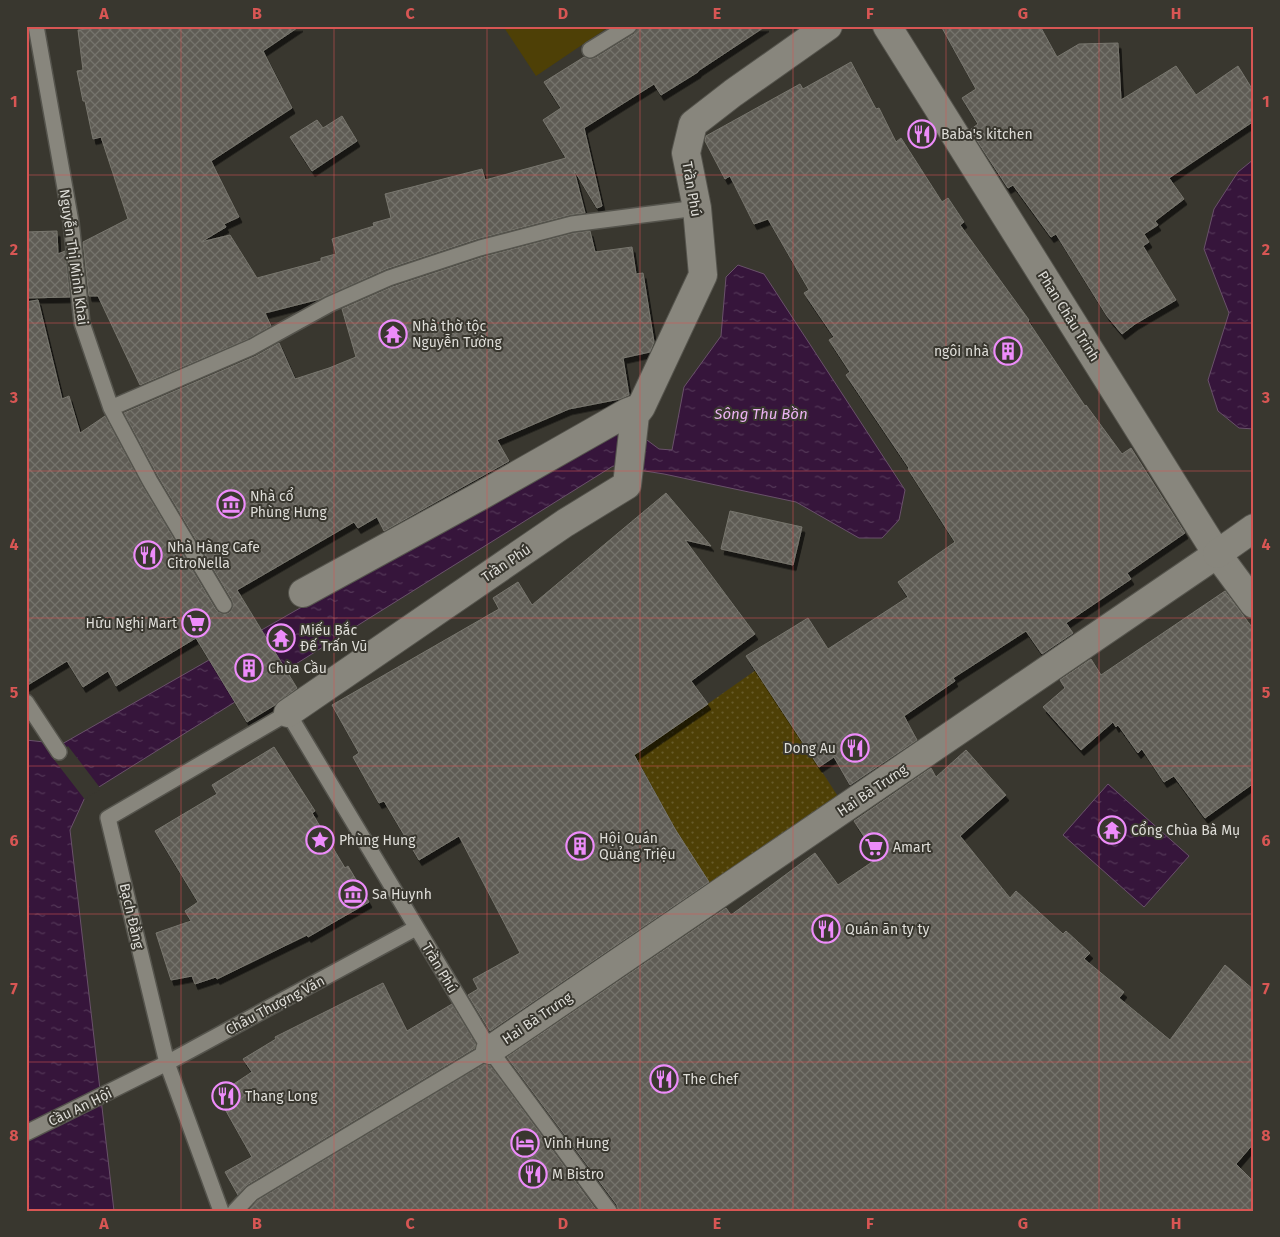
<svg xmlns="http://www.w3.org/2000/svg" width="1280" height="1237" font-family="'Fira Sans',sans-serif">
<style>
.green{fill:#4e4006}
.garden{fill:url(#garden-dots)}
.water{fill:url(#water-ripples);stroke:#69516a}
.pier{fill:#39372f}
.building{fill:url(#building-cross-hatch);stroke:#78766e;filter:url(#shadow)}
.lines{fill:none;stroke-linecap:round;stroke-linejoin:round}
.service-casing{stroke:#55544d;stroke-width:18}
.minor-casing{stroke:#55544d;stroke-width:30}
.tertiary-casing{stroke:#55544d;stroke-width:30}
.service{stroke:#88867d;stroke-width:15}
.minor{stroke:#88867d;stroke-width:28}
.tertiary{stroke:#88867d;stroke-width:28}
.grid{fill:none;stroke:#d85654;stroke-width:1;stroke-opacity:0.55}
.labels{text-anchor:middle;stroke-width:4;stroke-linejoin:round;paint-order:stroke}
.poi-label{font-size:14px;fill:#dfded9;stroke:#39372f;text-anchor:start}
.street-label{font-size:14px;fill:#dfded9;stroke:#39372f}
.water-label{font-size:15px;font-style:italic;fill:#edb3f4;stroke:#39372f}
.neatline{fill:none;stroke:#d85654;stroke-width:2}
.grid-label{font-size:16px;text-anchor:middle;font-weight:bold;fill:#d85654}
</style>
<defs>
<pattern id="garden-dots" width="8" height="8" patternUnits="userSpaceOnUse" patternTransform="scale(1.25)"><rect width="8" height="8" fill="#4e4006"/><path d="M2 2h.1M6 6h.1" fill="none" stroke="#675b2a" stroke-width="1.8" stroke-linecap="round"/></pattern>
<pattern id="water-ripples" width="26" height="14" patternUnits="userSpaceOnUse" patternTransform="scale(1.25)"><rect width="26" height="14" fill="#36153b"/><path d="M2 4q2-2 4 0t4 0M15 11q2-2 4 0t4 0" fill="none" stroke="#533757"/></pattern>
<pattern id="building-cross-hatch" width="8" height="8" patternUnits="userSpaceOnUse" patternTransform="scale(1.25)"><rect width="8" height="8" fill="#5e5c54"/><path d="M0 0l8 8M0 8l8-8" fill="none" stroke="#75736c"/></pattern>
<filter id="shadow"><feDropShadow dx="3" dy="5.5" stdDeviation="0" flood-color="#0009"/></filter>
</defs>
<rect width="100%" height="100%" fill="#39372f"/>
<path class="green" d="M503,26H610L536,76Z"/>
<path class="garden" d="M756,670L839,798L711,885L676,831L635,755Z"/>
<path class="water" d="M1254,159V429L1239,428L1218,411L1208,380L1229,313L1204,249L1214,209L1238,172Z
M738,265L764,274L905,490L899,520L882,538H859L796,502L664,474L613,466L86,795L70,830L114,1211H26V740L62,744L624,423L659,449L672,450L684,387L721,336L726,277Z
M1108,784L1189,856L1144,907L1063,835Z"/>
<path class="pier" d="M68,746L101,789L88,797L86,801L52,757Z"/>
<path class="building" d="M116,26H300L263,51L292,108L211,161L239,217L224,224L226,227L201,242L230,235L257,278L321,261V258L336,254L332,239L374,226L373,223L391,218L385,194L482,169L485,180L566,158L543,120L561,108L544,82L584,57L590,59L595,58L634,34L638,26H766L698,71V72L661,95L654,84L584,128L602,206L597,208L574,170L585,213L570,215L477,239L386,269L320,299L265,313L271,326L248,339L140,385L98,296H89L83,242L128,219L101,137L93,139L85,101H83L77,71L83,70L78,30Z
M941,26H1040L1057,57L1079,44L1118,43L1121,100L1176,66L1196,95L1238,66L1254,92V121L1169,178L1184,199L1155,221L1158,225L1144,234L1149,242L1143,246L1176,300L1135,324L1122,334L1107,316L1056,234L1051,237L1013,185L1008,188L970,130L978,124L962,98L976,89Z
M851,62L876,109L879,108L896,142L901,138L942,202L948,198L964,222L960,225L1029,320L1028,321L1085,406L1086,405L1122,454L1131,448L1185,533L1127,573L1131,579L1066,623L1073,633L1042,654L1026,631L953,678L955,681L904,716L917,740L850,785L834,757L819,767L746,656L808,618L828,649L908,597L898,582L955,542L908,469L909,468L846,375L850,372L829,340L834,337L804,293L809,290L768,219L754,224L730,176L725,179L705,141L706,136L800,84L803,89Z
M342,116L357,141L312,171L290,137L317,120L323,128Z
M57,231L58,254L65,251L70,297L26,298V232Z
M590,231L595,252L632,247L636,274L643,273L654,342L650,352L623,358L629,395L620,399L569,409L497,440L509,461L450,494L384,531L377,517L358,528L354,522L237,590L297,688L275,705L247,722L196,638L116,686L108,671L83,687L67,661L26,686V302L38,300L62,399L69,396L80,433L105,416L142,485L216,610L220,613L225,614L229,613L232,609V600L158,476L124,413L256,356L279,343L295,379L329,368L356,357L342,309L392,287L483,257L574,233Z
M666,493L711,546L685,540L755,634L691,681L708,704L634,755L675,829L709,882L490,1031L468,995L478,989L473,979L520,953L459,836L419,860L384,801L379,803L353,757L359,753L332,705L499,609L493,598L518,582L532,605Z
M730,511L802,527L793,565L721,549Z
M1225,591L1254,630V783L1205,818L1174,776L1164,782L1142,749L1138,753L1118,725L1116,727L1113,722L1081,750L1043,707L1065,688L1060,680L1091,659L1101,675Z
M274,747L315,811L312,813L345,868L348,866L369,902L308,937L307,935L217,979L216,977L195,984L192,976L171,980L156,933L191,921L185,911L198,902L155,831L217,794L212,785Z
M966,750L1006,795L960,836L1010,898L1016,891L1063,934L1066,931L1090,953L1084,959L1124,992L1119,998L1170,1040L1225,965L1254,990V1143L1236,1164L1254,1182V1211H618L617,1205L507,1057L726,908L731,915L815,853L838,885L878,858L854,821L931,768L936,777Z
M383,983L407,1031L452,1004L476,1044L475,1048L247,1185L238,1195L225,1172L252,1157L217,1095L252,1072L243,1059L276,1039L275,1037Z
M484,1064L490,1065L597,1211H248L258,1200Z"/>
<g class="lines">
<g class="service-casing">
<path id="service" d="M36,26L71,222L82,323L111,408L150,481L224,605
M590,50L629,26
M111,408L252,347L330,304L389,278L480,248L572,224L697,208
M26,702L59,752
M285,708L490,1050L609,1211
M26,1133L167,1063L416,928
M221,1211L167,1063L108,818L288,713
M235,1211L252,1193L490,1050"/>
</g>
<g class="minor-casing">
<path id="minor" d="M887,26L1217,554L1254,604
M303,593L482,495L628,412L641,407
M288,713L565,523L627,485L635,415L641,407L703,275L697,208L686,153L693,124L733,93L828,26
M490,1050L1217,554"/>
</g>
<g class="tertiary-casing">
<path id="tertiary" d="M1217,554L1254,528"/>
</g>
<use href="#service" class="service"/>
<use href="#minor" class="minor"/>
<use href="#tertiary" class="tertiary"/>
</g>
<path class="grid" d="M181,26V1211M334,26V1211M487,26V1211M640,26V1211M793,26V1211M946,26V1211M1099,26V1211M26,175H1254M26,323H1254M26,471H1254M26,618H1254M26,766H1254M26,914H1254M26,1062H1254"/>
<defs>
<g id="restaurant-ring" transform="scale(1.4375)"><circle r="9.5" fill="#39372f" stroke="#ed8cfa" stroke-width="1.5"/><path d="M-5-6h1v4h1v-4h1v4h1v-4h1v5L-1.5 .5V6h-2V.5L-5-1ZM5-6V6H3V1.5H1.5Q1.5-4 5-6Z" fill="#ed8cfa"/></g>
<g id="temple-ring" transform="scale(1.4375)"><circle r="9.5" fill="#39372f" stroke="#ed8cfa" stroke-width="1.5"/><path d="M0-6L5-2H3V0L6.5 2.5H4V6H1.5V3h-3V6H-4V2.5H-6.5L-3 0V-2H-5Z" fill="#ed8cfa"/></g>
<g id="building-ring" transform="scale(1.4375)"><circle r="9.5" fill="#39372f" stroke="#ed8cfa" stroke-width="1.5"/><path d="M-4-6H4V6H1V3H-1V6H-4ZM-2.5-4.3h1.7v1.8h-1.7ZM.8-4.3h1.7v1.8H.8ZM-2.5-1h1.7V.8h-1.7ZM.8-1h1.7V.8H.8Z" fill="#ed8cfa"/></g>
<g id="museum-ring" transform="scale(1.4375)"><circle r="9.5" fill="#39372f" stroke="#ed8cfa" stroke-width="1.5"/><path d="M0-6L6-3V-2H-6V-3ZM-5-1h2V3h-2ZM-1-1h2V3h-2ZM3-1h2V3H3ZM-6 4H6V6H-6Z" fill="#ed8cfa"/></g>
<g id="supermarket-ring" transform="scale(1.4375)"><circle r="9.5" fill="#39372f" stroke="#ed8cfa" stroke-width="1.5"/><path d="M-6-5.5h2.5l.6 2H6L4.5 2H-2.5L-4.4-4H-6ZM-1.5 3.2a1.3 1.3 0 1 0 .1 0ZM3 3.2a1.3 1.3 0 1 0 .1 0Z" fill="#ed8cfa"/></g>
<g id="sight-ring" transform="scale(1.4375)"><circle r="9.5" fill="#39372f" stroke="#ed8cfa" stroke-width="1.5"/><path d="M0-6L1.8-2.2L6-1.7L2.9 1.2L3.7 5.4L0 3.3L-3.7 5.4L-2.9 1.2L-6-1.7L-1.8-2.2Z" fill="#ed8cfa"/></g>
<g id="hotel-ring" transform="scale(1.4375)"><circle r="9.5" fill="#39372f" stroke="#ed8cfa" stroke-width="1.5"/><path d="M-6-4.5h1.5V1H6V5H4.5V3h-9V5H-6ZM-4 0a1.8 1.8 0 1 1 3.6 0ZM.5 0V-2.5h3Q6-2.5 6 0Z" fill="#ed8cfa"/></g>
</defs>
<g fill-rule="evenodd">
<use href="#restaurant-ring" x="922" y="134"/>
<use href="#temple-ring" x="393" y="334"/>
<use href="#building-ring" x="1008" y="351"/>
<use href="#museum-ring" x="231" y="504"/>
<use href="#restaurant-ring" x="148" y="555"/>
<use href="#supermarket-ring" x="196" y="623"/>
<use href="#temple-ring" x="281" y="638"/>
<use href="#building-ring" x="249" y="668"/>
<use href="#restaurant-ring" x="855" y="748"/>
<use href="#temple-ring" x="1112" y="830"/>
<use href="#sight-ring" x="320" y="840"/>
<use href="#building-ring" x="580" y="846"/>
<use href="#supermarket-ring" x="874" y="847"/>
<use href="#museum-ring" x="353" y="894"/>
<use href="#restaurant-ring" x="826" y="929"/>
<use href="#restaurant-ring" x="664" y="1079"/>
<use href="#restaurant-ring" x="226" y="1096"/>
<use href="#hotel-ring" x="525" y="1143"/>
<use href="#restaurant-ring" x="533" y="1174"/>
</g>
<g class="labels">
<g class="poi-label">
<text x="941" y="139">Baba's kitchen</text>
<text x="412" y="331">Nhà thờ tộc<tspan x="412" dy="16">Nguyễn Tường</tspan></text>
<text x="989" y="356" text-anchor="end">ngôi nhà</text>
<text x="250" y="501">Nhà cổ<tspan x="250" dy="16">Phùng Hưng</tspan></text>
<text x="167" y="552">Nhà Hàng Cafe<tspan x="167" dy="16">CitroNella</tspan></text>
<text x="177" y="628" text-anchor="end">Hữu Nghị Mart</text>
<text x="300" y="635">Miếu Bắc<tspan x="300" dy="16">Đế Trấn Vũ</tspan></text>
<text x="268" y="673">Chùa Cầu</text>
<text x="836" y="753" text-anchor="end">Dong Au</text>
<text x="1131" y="835">Cổng Chùa Bà Mụ</text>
<text x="599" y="843">Hội Quán<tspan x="599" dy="16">Quảng Triệu</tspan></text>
<text x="339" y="845">Phùng Hung</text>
<text x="893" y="852">Amart</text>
<text x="372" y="899">Sa Huynh</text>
<text x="845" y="934">Quán ān ty ty</text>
<text x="683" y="1084">The Chef</text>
<text x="245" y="1101">Thang Long</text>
<text x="544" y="1148">Vinh Hung</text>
<text x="552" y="1179">M Bistro</text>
</g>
<g class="street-label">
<text transform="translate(692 189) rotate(80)" y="5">Trần Phú</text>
<text transform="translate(74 257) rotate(82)" y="5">Nguyễn Thị Minh Khai</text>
<text transform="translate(1069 316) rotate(58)" y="5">Phan Châu Trinh</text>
<text transform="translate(506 563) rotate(-34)" y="5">Trần Phú</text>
<text transform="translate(872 790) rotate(-34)" y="5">Hai Bà Trưng</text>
<text transform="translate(132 916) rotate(77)" y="5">Bạch Đằng</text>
<text transform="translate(440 968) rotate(59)" y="5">Trần Phú</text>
<text transform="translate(275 1005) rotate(-28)" y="5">Châu Thượng Văn</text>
<text transform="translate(537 1018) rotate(-34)" y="5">Hai Bà Trưng</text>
<text transform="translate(80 1107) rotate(-26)" y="5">Cầu An Hội</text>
</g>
<g class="water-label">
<text x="761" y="419">Sông Thu Bồn</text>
</g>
</g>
<rect width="1280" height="1237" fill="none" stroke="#39372f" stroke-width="55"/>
<rect x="28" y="28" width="1224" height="1182" class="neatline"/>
<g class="grid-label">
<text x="104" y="19">A</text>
<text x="257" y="19">B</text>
<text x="410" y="19">C</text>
<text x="563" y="19">D</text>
<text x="717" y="19">E</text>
<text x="870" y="19">F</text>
<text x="1023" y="19">G</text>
<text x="1176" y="19">H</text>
<text x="14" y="107">1</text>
<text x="1266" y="107">1</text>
<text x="14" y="255">2</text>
<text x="1266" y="255">2</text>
<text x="14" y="403">3</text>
<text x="1266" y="403">3</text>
<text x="14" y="550">4</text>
<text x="1266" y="550">4</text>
<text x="14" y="698">5</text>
<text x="1266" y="698">5</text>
<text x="14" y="846">6</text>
<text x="1266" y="846">6</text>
<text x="14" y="994">7</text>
<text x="1266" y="994">7</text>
<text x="14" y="1141">8</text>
<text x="1266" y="1141">8</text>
<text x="104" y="1229">A</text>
<text x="257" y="1229">B</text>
<text x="410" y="1229">C</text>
<text x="563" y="1229">D</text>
<text x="717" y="1229">E</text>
<text x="870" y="1229">F</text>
<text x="1023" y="1229">G</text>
<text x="1176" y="1229">H</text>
</g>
</svg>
